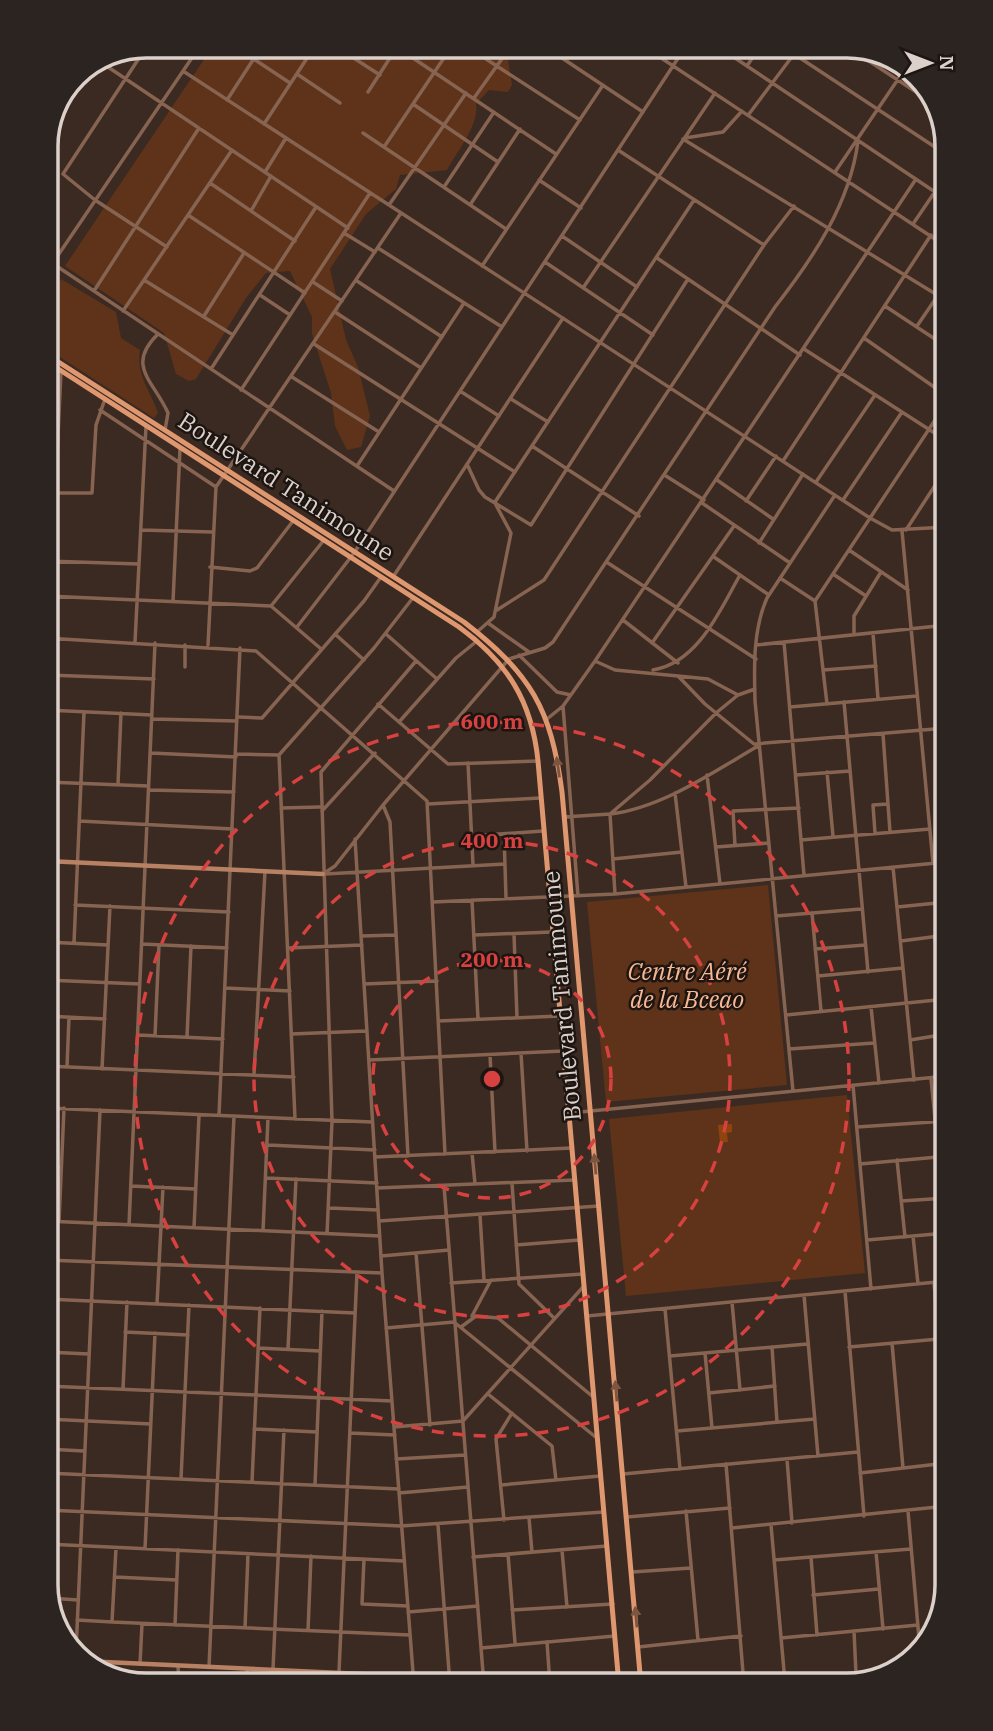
<svg xmlns="http://www.w3.org/2000/svg" width="993" height="1731" font-family="'IBM Plex Serif',serif">
<style>
.green{fill:#5e331a}
.water{fill:#8f440f}
.lines{fill:none;stroke-linecap:round;stroke-linejoin:round}
.street{stroke:#876451;stroke-width:3.5}
.secondary{stroke:#b88163;stroke-width:4.5}
.primary{stroke:#df9770;stroke-width:5}
.oneway{fill:#7e5640}
.ring{fill:none;stroke:#d74140;stroke-width:3.5;stroke-dasharray:12 9}
.labels{text-anchor:middle;stroke-width:5;stroke-linejoin:round;paint-order:stroke}
.street-label{font-size:24px;fill:#dbd0ca;stroke:#1d1511}
.park-label{font-size:24px;font-style:italic;fill:#f9b894;stroke:#1d1511}
.rim{fill:none;stroke:#dbd0ca;stroke-width:3.5}
.centre{fill:#d74140;stroke:#1d1511;stroke-width:3.5}
.ring-label{font-size:21px;text-anchor:middle;font-weight:bold;fill:#d74140;stroke:#1d1511;stroke-width:5;stroke-linejoin:round;paint-order:stroke}
</style>
<rect width="100%" height="100%" fill="#3b2a21"/>
<path class="green" d="M213,46H517L508,60L512,85L508,92L489,90L476,104C479,126 457,151 447,170L400,175L396,189L366,214L330,269L346,340L358,367L370,416L361,447L347,450L335,426L331,393L312,334V317L290,271L266,273L246,298L196,379L189,381L176,374L164,333L65,266Z
M61,279L116,312L121,338L140,350C136,376 150,389 158,413L154,418L46,348V296L55,293Z
M768,885L787,1085L606,1102L587,902Z
M847,1095L865,1273L626,1296L609,1119Z"/>
<path class="water" d="M732,1124V1132L727,1133L728,1142H720L718,1125Z"/>
<g class="lines">
<path class="street" d="M147,46L63,174L95,200L167,247
M234,46L290,83
M335,46L380,75
M395,46L556,154
M466,46L580,120
M544,46L643,112
M643,46L947,247
M717,46L947,200
M846,46L939,107
M794,54L947,155
M102,63L348,228
M747,66L760,46
M183,71L870,518L892,530L947,527
M297,74L340,103
M368,92L397,47
M474,98L511,46
M227,100L262,46
M413,104L498,162
M749,114L800,46
M264,124L315,46
M363,133L506,229
M685,138L723,132L742,111
M683,139L947,301
M384,147L452,46
M618,150L764,245
M265,172L286,138
M835,172L907,66
M539,180L581,208
M210,183L295,241
M444,187L494,112
M389,205L466,93
M470,205L520,129
M251,211L271,176
M188,215L305,293
M913,224L947,174
M344,233L375,252
M562,236L637,287
M378,248L502,327
M657,258L800,355
M545,262L653,335
M52,263L394,491
M482,266L603,85
M46,273L200,46
M144,280L233,335
M357,281L442,337
M313,282L342,301
M583,288L715,93
M94,291L199,128
M260,295L290,315
M885,306L947,347
M123,311L232,150
M335,312L421,368
M204,316L244,253
M917,326L947,282
M158,334C125,366 154,381 168,413L165,430
M864,338L947,396
M314,344L515,472
M804,349L947,441
M211,369L316,207
M292,377L379,432
M241,390L370,193
M460,391L499,416
M511,399L548,422
M100,410L216,487
M46,419L58,428
M532,446L639,516
M783,461L931,235
M467,464L479,490L485,497L531,525L688,279
M357,466L464,303
M666,476L704,500
M717,480L773,519
M816,482L875,395
M46,493H92L96,425L105,399
M843,500L902,412
M746,501L776,456
M495,502L694,200
M702,503L790,563
M141,530L212,532
M906,530L947,467
M902,531L933,863
M759,543L803,474
M849,550L908,590
M714,557L769,595
M46,561L139,564
M608,563L756,659
M210,567L250,571L257,568L293,521
M833,574L866,596
M393,577L563,318
M780,578L815,601
M46,596L271,606L324,540
M173,602L180,448
M271,606L320,648
M497,610L544,580L764,245L794,206
M623,620L678,663
M488,623L529,652
M297,627L354,553L686,46
M477,632L494,617L511,533L496,505
M873,633L878,699
M335,634L364,660
M386,634L437,679
M854,635V616L881,572
M46,638L256,651L427,801L445,1154
M135,642L146,426
M784,642L804,875
M652,643L734,526
M208,645L216,487L401,213
M756,645L947,625
M519,655L557,692L571,695
M595,661L615,670L678,676L705,704L754,744L947,728
M185,667V645
M653,670C698,663 720,610 740,575
M823,670L876,666
M48,675L154,679
M678,676L708,679L738,695
M46,697L61,371
M844,702L868,972
M378,704L448,764L538,761
M827,704L815,601L947,402
M563,706L578,896
M790,707L917,696
M46,710L152,715
M239,717L262,718L364,601L381,577
M152,719L237,721
M547,719L563,706L595,661L916,179
M399,722L456,658L477,641
M883,734L890,832
M151,753L236,757
M237,754L279,755
M468,763L473,865
M827,772L833,836
M707,775L720,884
M796,775L850,771
M46,782L148,786
M118,784L121,713
M149,790L234,792
M675,793L686,887
M428,804L540,798
M383,805L390,822L408,1156
M281,808L320,807
M322,811L375,753
M564,817L610,814L650,780L716,713L738,695L755,689
M79,821L233,829
M875,833L873,805L888,804
M504,834L506,898
M472,836L543,831
M355,839L382,1273L414,1685
M801,840L930,829
M735,846L733,811L799,808
M716,847L769,843
M613,859L682,852
M893,867L914,1080
M323,874L335,866L383,805L509,659L545,648L553,642L775,307C813,258 850,204 858,141
M325,874L505,864
M615,894L610,814C662,808 713,772 758,746
M472,900L478,1019
M433,902L615,894L947,862
M75,905L229,912
M897,907L947,902
M812,913L821,1011
M776,916L861,909
M514,934L517,1018
M474,935L552,932
M361,936L396,935
M935,937L941,1000
M901,941L947,935
M46,942L108,945
M74,943L84,712
M142,944L227,948
M288,948L362,945
M815,949L865,945
M938,967L947,966
M818,976L903,968
M46,980L140,984
M364,984L437,981
M225,988L290,991
M871,1007L879,1083
M786,1015L947,999
M46,1016L105,1019
M438,1021L560,1016
M291,1034L366,1031
M138,1035L223,1039
M155,1036L159,945
M187,1037L191,946
M910,1040L947,1034
M789,1049L874,1043
M521,1053L527,1151
M490,1055L495,1152
M369,1060L563,1051
M46,1066L294,1077
M67,1067L69,1017
M102,1069L110,906
M254,1075L265,871
M931,1079L943,1198
M853,1085L871,1289
M793,1091L755,701C754,667 753,629 767,598L835,495
M46,1108L372,1122
M570,1113L947,1076
M219,1115L240,648
M295,1119L279,755L374,648L412,599
M857,1127L947,1121
M937,1138L947,1137
M268,1145L375,1150
M472,1153L475,1184
M375,1157L571,1148
M897,1160L905,1237
M860,1164L938,1157
M46,1167L61,1168
M266,1178L377,1183
M512,1183L519,1284L554,1318
M131,1186L195,1189
M444,1186L484,1685
M377,1188L574,1180
M901,1201L947,1198
M329,1208L378,1210
M480,1215L484,1280
M46,1221L380,1236
M379,1221L599,1206
M59,1222L64,1108
M129,1225L155,643
M194,1228L199,1115
M263,1231L268,1118
M327,1234L332,1121L321,772L416,661
M913,1236L918,1284
M867,1240L947,1233
M516,1245L579,1240
M416,1253L430,1425
M381,1256L449,1250
M46,1260L382,1273
M451,1283L583,1274
M934,1283L947,1433
M845,1291L864,1516
M804,1295L818,1456
M46,1299L355,1313
M732,1302L740,1390
M157,1304L163,1187
M665,1309L680,1469
M472,1316L491,1280
M587,1316L947,1281
M461,1327L476,1316L498,1318L592,1396
M46,1328L54,1329
M386,1328L454,1322L598,1439
M125,1332L188,1335
M892,1343L903,1468
M772,1347L777,1422
M849,1347L939,1339
M258,1348L320,1351
M288,1349L296,1179
M46,1352L89,1354
M705,1353L712,1428
M670,1356L807,1344
M46,1386L392,1401
M52,1386L55,1299
M123,1389L127,1302
M709,1393L775,1386
M488,1394L552,1446L556,1480
M46,1419L151,1424
M394,1427L463,1421L583,1287
M254,1429L317,1432
M677,1431L815,1419
M350,1433L395,1435
M46,1449L84,1451
M396,1459L465,1455
M787,1459L792,1523
M726,1464L744,1685
M46,1473L399,1489
M860,1473L947,1463
M623,1474L858,1452
M181,1479L189,1305
M252,1482L260,1308
M315,1485L322,1311
M501,1485L600,1476
M399,1493L468,1487
M46,1510L401,1526L604,1512
M686,1511L698,1640
M908,1511L920,1650
M627,1517L730,1508
M529,1518L532,1552
M504,1520L496,1439L512,1413
M438,1525L450,1685
M771,1525L785,1682
M732,1528L947,1506
M46,1544L404,1561
M116,1548L112,1622L410,1635
M145,1549L155,1333
M562,1550L567,1607
M876,1552L883,1629
M508,1554L515,1643
M473,1557L607,1546
M811,1557L817,1635
M364,1559L362,1604L408,1606
M774,1560L911,1549
M632,1572L691,1568
M115,1577L177,1580
M46,1581L47,1545
M813,1595L879,1589
M49,1598L78,1600
M512,1610L613,1604
M408,1612L478,1606
M77,1620L112,1622
M175,1625L178,1550
M245,1628L248,1554
M308,1631L311,1556
M854,1631L856,1674
M781,1638L918,1625
M547,1642L550,1685
M638,1647L741,1636
M481,1648L615,1636
M76,1652L100,1110
M101,1662V1672
M140,1664L142,1624
M178,1666L179,1685
M209,1667L234,1116
M247,1669L248,1685
M273,1669L284,1430
M284,1671L285,1685
M339,1672L357,1272
M376,1675L377,1685
M751,1685L897,1670"/>
<path class="secondary" d="M46,861L323,874
M83,1661L603,1685"/>
<path class="primary" d="M46,354L464,622C531,674 551,708 562,792L641,1685
M46,361L459,627C507,662 532,701 538,761L619,1685"/>
</g>
<defs><path id="oneway-solid" d="M-6-.8H1V-3.2L6.5 0L1 3.2V.8H-6Z" transform="scale(1.75)"/></defs>
<g class="oneway">
<use href="#oneway-solid" transform="translate(558 767) rotate(-98)"/>
<use href="#oneway-solid" transform="translate(595 1164) rotate(-95)"/>
<use href="#oneway-solid" transform="translate(616 1391) rotate(-95)"/>
<use href="#oneway-solid" transform="translate(636 1617) rotate(-95)"/>
</g>
<g class="ring">
<circle cx="492" cy="1079" r="119"/>
<circle cx="492" cy="1079" r="238"/>
<circle cx="492" cy="1079" r="357"/>
</g>
<g class="labels">
<g class="street-label">
<text transform="translate(286 487) rotate(33)" y="8">Boulevard Tanimoune</text>
<text transform="translate(562 996) rotate(-95)" y="8">Boulevard Tanimoune</text>
</g>
<g class="park-label">
<text x="687" y="980">Centre Aéré<tspan x="687" dy="28">de la Bceao</tspan></text>
</g>
</g>
<path d="M0 0H993V1731H0ZM146 58H847A88 88 0 0 1 935 146V1585A88 88 0 0 1 847 1673H146A88 88 0 0 1 58 1585V146A88 88 0 0 1 146 58Z" fill="#2c2420" fill-rule="evenodd"/>
<path class="rim" d="M146 58H847A88 88 0 0 1 935 146V1585A88 88 0 0 1 847 1673H146A88 88 0 0 1 58 1585V146A88 88 0 0 1 146 58Z"/>
<circle cx="492" cy="1079" r="10" class="centre"/>
<g class="ring-label">
<text x="492" y="729">600 m</text>
<text x="492" y="848">400 m</text>
<text x="492" y="967">200 m</text>
</g>
<g transform="translate(930 63) rotate(90)" stroke="#1d1511" stroke-width="5" paint-order="stroke">
<path d="M0-5L12 26L0 18L-12 26Z" fill="#dbd0ca"/>
<text y="-10" font-size="19" font-weight="bold" text-anchor="middle" fill="#dbd0ca">N</text>
</g>
</svg>
